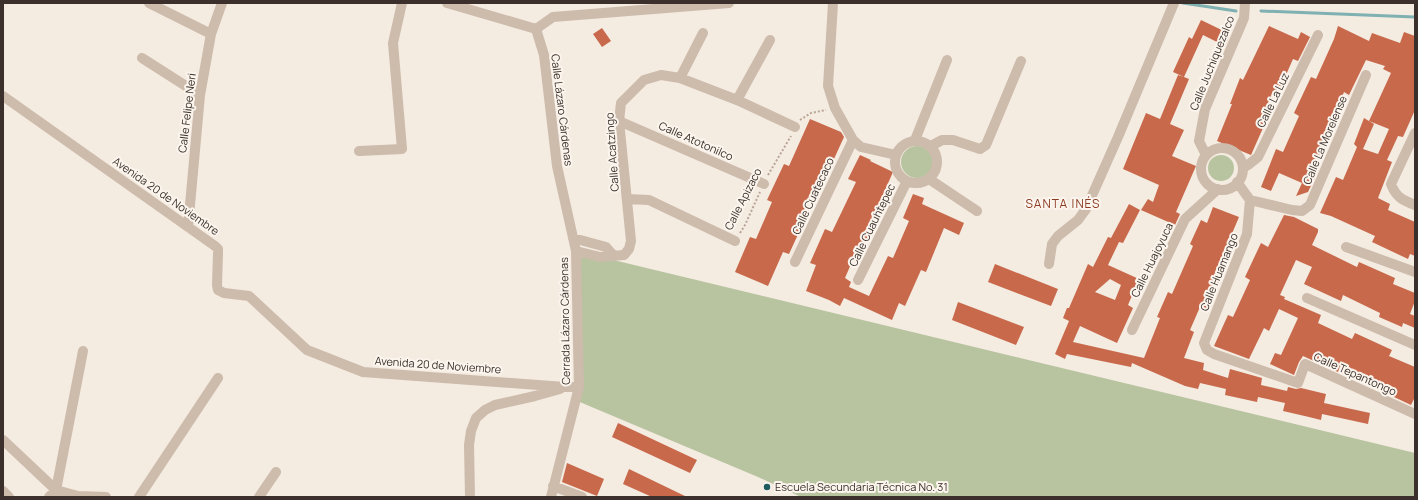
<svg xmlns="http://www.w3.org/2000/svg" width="1418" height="500" font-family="Manrope,sans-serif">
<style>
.green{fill:#b8c4a0}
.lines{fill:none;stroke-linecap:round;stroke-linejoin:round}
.stream{stroke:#7fb0b2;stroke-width:3}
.building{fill:#c8694b;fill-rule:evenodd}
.path{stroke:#b9a596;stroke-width:2;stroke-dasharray:2 2;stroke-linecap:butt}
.minor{stroke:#cdbbac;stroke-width:10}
.poi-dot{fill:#1f5a5e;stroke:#fbf5ee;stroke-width:1.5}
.labels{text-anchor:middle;stroke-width:4;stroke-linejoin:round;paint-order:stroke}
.street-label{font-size:11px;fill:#3b302b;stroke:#fbf5ee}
.poi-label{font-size:11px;fill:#3b302b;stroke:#fbf5ee;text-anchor:start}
.neighbourhood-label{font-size:12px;letter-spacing:1px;fill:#8c3b22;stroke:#fbf5ee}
</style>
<rect width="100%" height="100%" fill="#f4ebe1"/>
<path class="green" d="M901 162a16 16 0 1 1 32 0a16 16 0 1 1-32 0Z
M1208 168a13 13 0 1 1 26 0a13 13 0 1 1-26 0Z
M576,251L1415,453V497H801L758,477L575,400Z"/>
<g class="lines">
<path class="stream" d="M1183,3L1236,11
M1261,11L1415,17"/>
</g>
<path class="building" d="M1201,20L1230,34L1225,46L1203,35L1184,77L1189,79L1170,124L1184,130L1172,156L1196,166L1176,212L1180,214L1175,225L1141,210L1148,199L1153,202L1159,185L1123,169L1146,113L1160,119L1178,75L1184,77L1173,72L1189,37L1192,39Z
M1269,26L1298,39L1301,32L1310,37L1298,61L1293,59L1278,93L1273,91L1262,117L1267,119L1251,155L1217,141L1232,104H1230L1240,78L1243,80Z
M1338,26L1369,41L1372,33L1400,43L1404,32L1415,36V110L1403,137L1398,136L1387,160L1392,162L1378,198L1390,204L1388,210L1415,222V256L1410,254L1408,259L1372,242L1375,236L1331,216L1320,213L1336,177L1343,180L1357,147L1354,144L1364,118L1369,121L1391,73L1383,69L1385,66L1366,60L1349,95L1344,92L1329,129L1332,131L1316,167L1319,169L1308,192L1296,196L1302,183L1279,173L1271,191L1261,187L1276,149L1283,152L1299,116L1294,113L1311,77L1316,79L1334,39ZM1369,121L1389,129L1378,154L1363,149L1374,124Z
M602,28L611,41L602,47L593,34Z
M810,119L841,132L844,137L823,183L818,181L802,215L806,217L789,254L783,252L768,286L735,272L750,237L756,239L772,202L767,200L784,164L789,166Z
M860,155L871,160L870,161L893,172L882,197L887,199L865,246L860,243L845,278L851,282L849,287L869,296L888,256L893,258L909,221L903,218L913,194L924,198L922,204L964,223L959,235L944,228L926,272L921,270L905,306L899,303L892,320L844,298L840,306L829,300L806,291L816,265L810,263L825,229L832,232L856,182L848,179Z
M1129,204L1140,210L1123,243L1119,242L1108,265L1139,279L1128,305L1133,308L1117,343L1080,326L1073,342L1144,358L1160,318L1157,317L1168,292L1172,294L1193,246L1190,244L1201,220L1207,223L1213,207L1239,217L1231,236L1234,237L1224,259L1228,262L1206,310L1200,307L1190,330L1194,332L1184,358L1204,363L1203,370L1228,378L1230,369L1262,378L1261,385L1287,391L1288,387L1296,389L1301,388L1326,394L1324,403L1370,413L1368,424L1322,414L1321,420L1309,417L1283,411L1285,403L1258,397L1257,402L1225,395L1226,389L1200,383L1198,389L1185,386L1132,363L1131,367L1067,354L1065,359L1055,354L1069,321L1063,318L1067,308H1069L1088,264L1093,267L1108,237L1111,238ZM1110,279L1121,285L1115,300L1095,292Z
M1284,215L1294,217L1318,229V232L1312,245L1357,267L1359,262L1395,278L1393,284L1415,293V301L1410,314L1415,316V328L1403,323L1402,327L1379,317L1380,313L1343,295L1341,301L1304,284L1312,267L1296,260L1280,295L1285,297L1284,299L1321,315L1318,323L1352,339L1355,333L1392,350L1389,356L1415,367V397L1411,405L1375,388L1377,383L1340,366L1338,372L1303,356L1299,362L1294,375L1270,364L1275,353L1281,355L1298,318L1279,309L1269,331L1264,328L1249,359L1214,346L1228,315L1233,317L1250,280L1245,277L1261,243L1268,247Z
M995,264L1058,289L1051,306L988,282Z
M958,302L1024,327L1016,345L952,320Z
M618,423L697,460L690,473L612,437Z
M567,463L604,479L597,496L562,482Z
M629,469L687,497H652L623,484Z"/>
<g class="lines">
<path class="path" d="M800,120L811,113L826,110
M768,175L791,136
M740,233L745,225L760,192"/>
<path class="minor" d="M149,3L211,34
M447,3L536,29
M833,3L828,86L835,108L853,140L861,147L896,155
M536,29L544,55L557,166L576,251L579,387L551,497
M536,29L553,17L729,3
M142,58L200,95
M680,78L703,33
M3,96L215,246L218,249V253L217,285L218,290L224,293L249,296L307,350L363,372L565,387H579
M737,100L770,40
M619,121L764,184
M1415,133L1391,184C1396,197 1402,200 1415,205
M915,140L947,60
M895 162a21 21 0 1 1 42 0a21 21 0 1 1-42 0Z
M931,146L942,140H953L980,149L986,145L1021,61
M1201 169a21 21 0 1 1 42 0a21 21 0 1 1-42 0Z
M359,151L402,149L393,43L402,3
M1206,155L1199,141L1205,109L1244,18L1245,3
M1243,168L1248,165L1258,157L1318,35
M929,179L977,211
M1237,182L1250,200L1292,210L1302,211L1310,205L1366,75
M627,199L649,200L735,241
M1250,200L1247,234L1204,343L1207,350L1214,354L1298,383L1305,364L1415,414
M188,227L200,95L211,34L222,3
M573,238L606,247L614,256
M1346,247L1415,272
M576,251L600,257L624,255L629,249L631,241L619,121L621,103L644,80L661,75L680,78L737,100L795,127
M795,262L853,140
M1049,264L1052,244L1058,236L1078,220L1086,209L1118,137L1174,3
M858,280L907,181
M1307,298L1415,345
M1132,330L1185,219L1218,189
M3,440L56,490L78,496L106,497
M553,486L582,497
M3,491L9,497
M49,497L56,490L83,351
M139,497L218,378
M259,497L276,472
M470,497L469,445L471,431L476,418L485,410L495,405L535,396L560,389"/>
</g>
<circle class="poi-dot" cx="767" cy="487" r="4"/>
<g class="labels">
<g class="street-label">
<text transform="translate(1212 63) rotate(-68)" y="4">Calle Juchiquezalco</text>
<text transform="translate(1273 100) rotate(-64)" y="4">Calle La Luz</text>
<text transform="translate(562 110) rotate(83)" y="4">Calle Lázaro Cárdenas</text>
<text transform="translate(187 113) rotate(-83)" y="4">Calle Felipe Neri</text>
<text transform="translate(1325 140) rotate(-67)" y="4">Calle La Morelense</text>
<text transform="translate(696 141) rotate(24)" y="4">Calle Atotonilco</text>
<text transform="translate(612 152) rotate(-94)" y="4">Calle Acatzingo</text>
<text transform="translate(166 196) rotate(35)" y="4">Avenida 20 de Noviembre</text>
<text transform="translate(813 196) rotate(-65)" y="4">Calle Cuatecaco</text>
<text transform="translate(743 199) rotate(-63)" y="4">Calle Apizaco</text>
<text transform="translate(872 225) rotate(-64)" y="4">Calle Cuauhtepec</text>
<text transform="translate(1152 260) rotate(-64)" y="4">Calle Huajoyuca</text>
<text transform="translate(1219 272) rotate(-68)" y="4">Calle Huamango</text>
<text transform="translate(565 321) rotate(-91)" y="4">Cerrada Lázaro Cárdenas</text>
<text transform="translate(438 365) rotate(4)" y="4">Avenida 20 de Noviembre</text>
<text transform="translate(1355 374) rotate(24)" y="4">Calle Tepantongo</text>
</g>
<g class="poi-label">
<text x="775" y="491">Escuela Secundaria Técnica No. 31</text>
</g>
<g class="neighbourhood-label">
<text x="1063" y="208">SANTA INÉS</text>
</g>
</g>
<rect width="1418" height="500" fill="none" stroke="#3b302b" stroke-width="8"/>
</svg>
